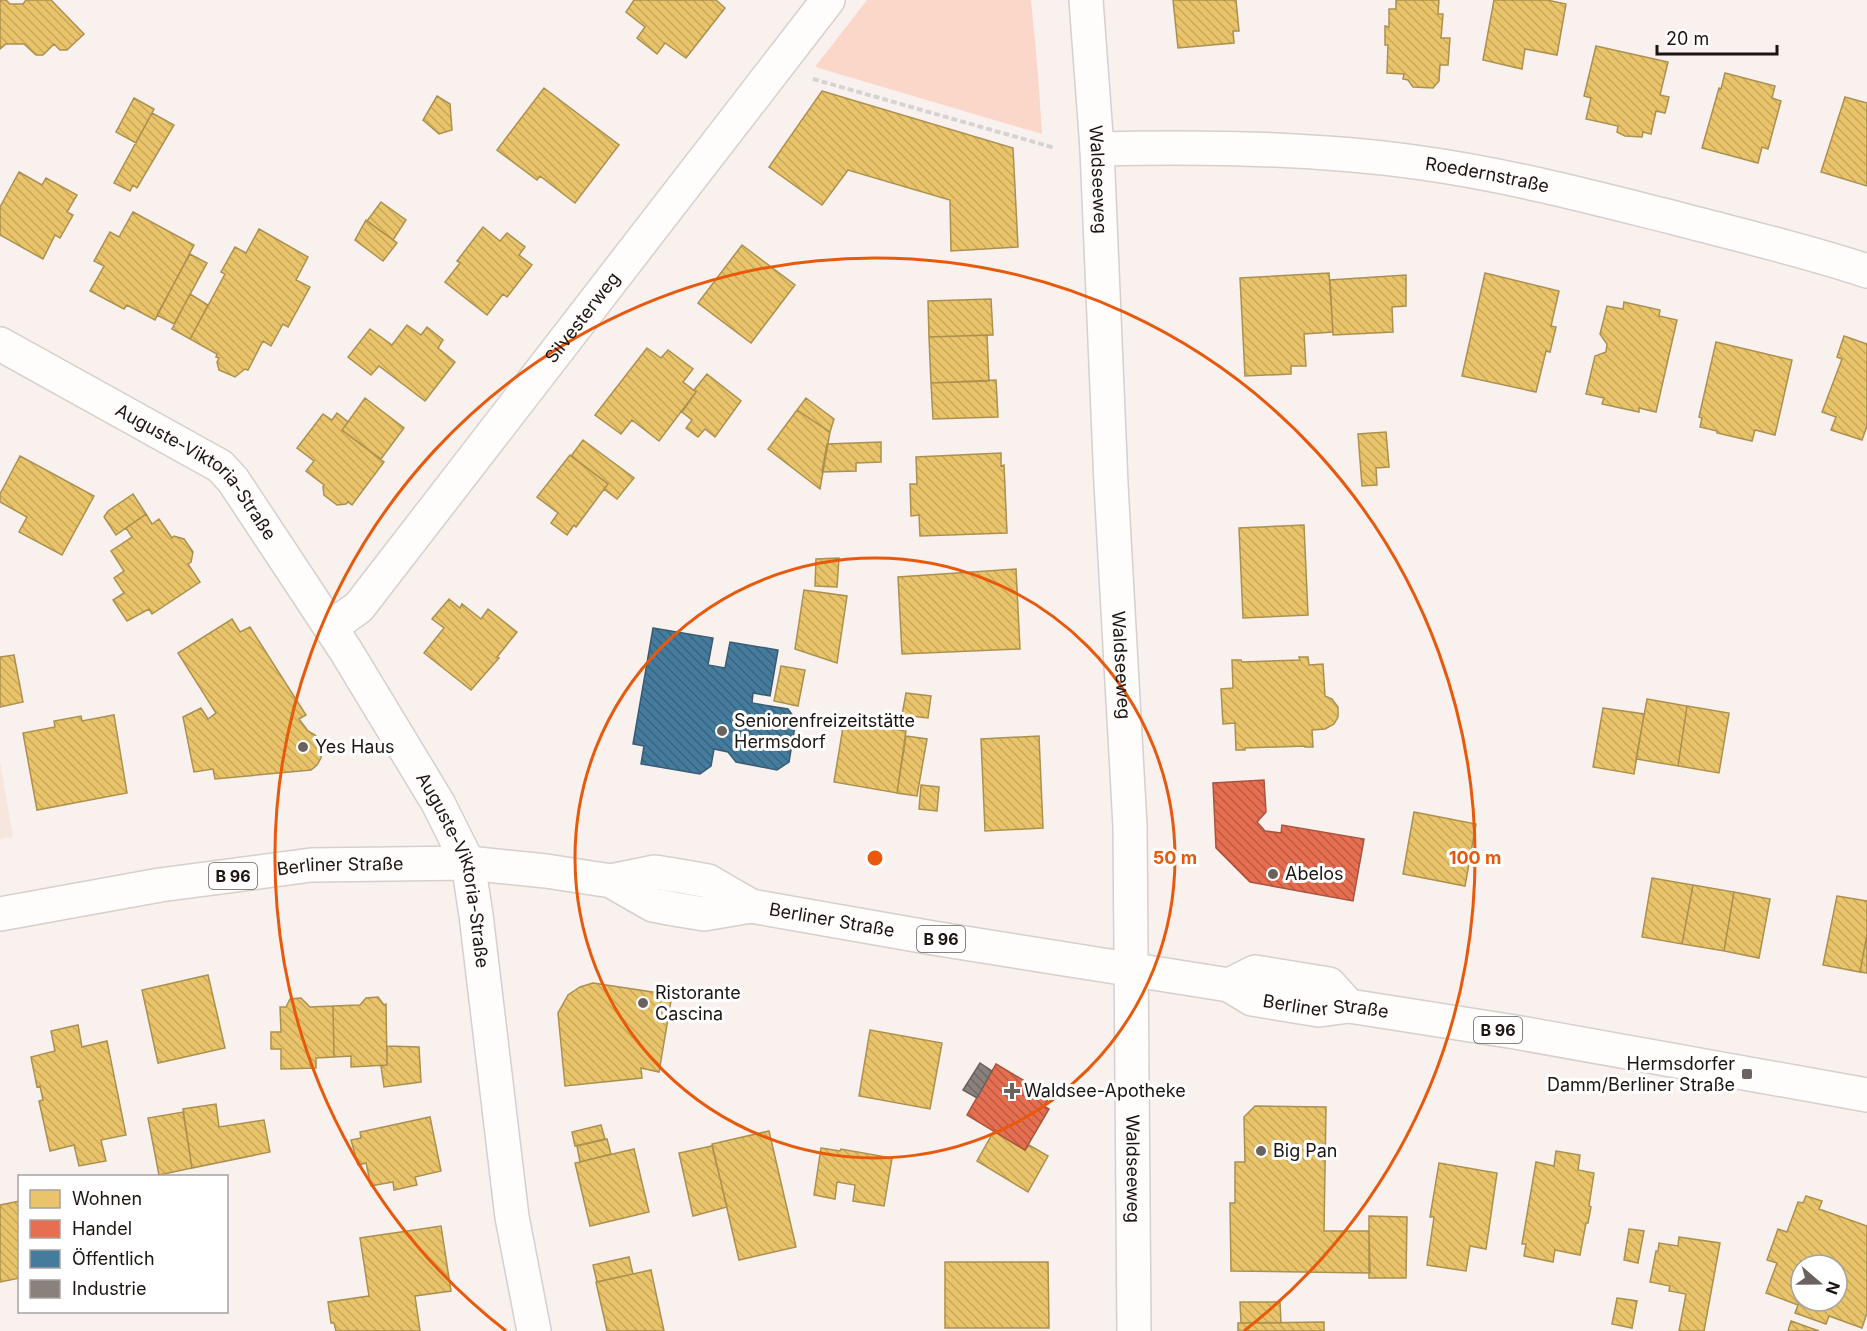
<svg xmlns="http://www.w3.org/2000/svg" width="1867" height="1331" font-family="Inter,sans-serif">
<style>
.built{fill:#f6e6de}
.green{fill:#fad7c8}
.homes{fill:url(#homes-back-hatch);stroke:#ac9050;stroke-width:1.5;fill-rule:evenodd}
.shops{fill:url(#shops-back-hatch);stroke:#aa543e;stroke-width:1.5}
.public{fill:url(#public-back-hatch);stroke:#395c73;stroke-width:1.5}
.industry{fill:url(#industry-back-hatch);stroke:#69615c;stroke-width:1.5}
.lines{fill:none;stroke-linecap:round;stroke-linejoin:round}
.minor-casing{stroke:#d6cfcb;stroke-width:36}
.primary-casing{stroke:#d6cfcb;stroke-width:36}
.path{stroke:#d6d3d3;stroke-width:4;stroke-dasharray:6 3;stroke-linecap:butt}
.minor{stroke:#fefdfc;stroke-width:33}
.primary{stroke:#fefdfc;stroke-width:33}
.ring{fill:none;stroke:#e8590c;stroke-width:3}
.poi-dot{fill:#6a625f;stroke:#fff;stroke-width:2}
.labels{text-anchor:middle;stroke-width:6;stroke-linejoin:round;paint-order:stroke}
.shield{fill:#fff;stroke:#615b59;stroke-width:1.5}
.shield-label{font-size:16px;font-weight:bold;fill:#1d1512}
.street-label{font-size:18px;fill:#1d1512;stroke:#fff}
.poi-label{font-size:18px;fill:#1d1512;stroke:#fff;text-anchor:start}
.centre{fill:#e8590c;stroke:#fff;stroke-width:3}
.ring-label{font-size:18px;text-anchor:middle;font-weight:bold;fill:#e8590c;stroke:#fff;stroke-width:6;stroke-linejoin:round;paint-order:stroke}
</style>
<defs>
<pattern id="homes-back-hatch" width="6" height="6" patternUnits="userSpaceOnUse" patternTransform="scale(1.5)"><rect width="6" height="6" fill="#e9c46a"/><path d="M-1 5l2 2M0 0l6 6M5-1l2 2" fill="none" stroke="#c7a85b"/></pattern>
<pattern id="shops-back-hatch" width="6" height="6" patternUnits="userSpaceOnUse" patternTransform="scale(1.5)"><rect width="6" height="6" fill="#e76f51"/><path d="M-1 5l2 2M0 0l6 6M5-1l2 2" fill="none" stroke="#bb5a42"/></pattern>
<pattern id="public-back-hatch" width="6" height="6" patternUnits="userSpaceOnUse" patternTransform="scale(1.5)"><rect width="6" height="6" fill="#457b9d"/><path d="M-1 5l2 2M0 0l6 6M5-1l2 2" fill="none" stroke="#39647f"/></pattern>
<pattern id="industry-back-hatch" width="6" height="6" patternUnits="userSpaceOnUse" patternTransform="scale(1.5)"><rect width="6" height="6" fill="#8a817c"/><path d="M-1 5l2 2M0 0l6 6M5-1l2 2" fill="none" stroke="#706864"/></pattern>
</defs>
<rect width="100%" height="100%" fill="#f8f1ee"/>
<path class="built" d="M0,762L13,837L0,839Z"/>
<path class="green" d="M867,0H1031L1038,74L1042,134L815,67Z"/>
<path class="homes" d="M0,0H6L10,4H23L26,0H51L84,34L67,50H60L54,44L43,55H36L24,44H6L0,49Z
M634,0H716L725,8L686,58L665,43L657,54L637,38L645,27L626,12Z
M1173,0H1236L1239,31H1233L1234,43L1178,48Z
M1396,0H1439L1438,14H1443L1441,38H1450L1448,65H1440L1439,81L1433,88L1413,87L1408,80L1403,79L1404,74L1387,73L1388,45H1385V26L1389,27V9H1396Z
M1494,0H1547L1566,4L1557,55L1525,49L1522,69L1483,60Z
M1596,46L1668,62L1660,95L1669,97L1665,113L1656,111L1651,134L1643,132L1642,137L1625,136L1617,132L1618,126L1586,119L1591,98L1584,96Z
M1725,73L1775,86L1772,98L1781,101L1768,149L1762,147L1758,163L1702,148L1719,88L1721,89Z
M544,88L619,145L575,203L540,176L537,180L497,150Z
M822,91L1013,148L1018,247L951,251L950,200L848,170L822,205L769,167Z
M437,96L450,104L452,130L439,134L423,120Z
M1845,97L1867,103V186L1821,172Z
M134,98L154,109L136,143L116,132Z
M152,113L174,125L137,188L133,185L130,191L114,183Z
M19,172L42,185L46,178L77,195L67,212L73,215L60,238L55,235L43,259L0,235V207Z
M381,202L406,220L393,240L367,221Z
M133,212L194,245L155,320L127,305L124,309L90,291L104,266L94,261L110,232L119,237Z
M366,220L397,243L383,261L355,240Z
M483,227L500,241L507,233L525,247L519,255L532,265L507,297L503,294L487,315L445,282L460,263L457,261Z
M259,229L308,257L296,280L310,287L288,327L283,324L271,346L263,341L248,370L245,369L235,377L219,370L217,362L219,358L216,357L217,354L190,339L225,274L221,272L235,247L246,253Z
M742,245L795,285L751,343L698,303Z
M190,254L207,263L174,324L157,315Z
M1329,273L1333,332L1304,334L1306,366H1291V374L1245,376L1240,278Z
M1485,273L1559,291L1551,326L1556,327L1550,352L1546,351L1536,392L1462,376Z
M1406,275V306L1392,307L1393,332L1333,335L1330,280Z
M190,294L208,305L190,339L172,329Z
M991,299L993,335L929,337L928,301Z
M1624,302L1660,310L1659,316L1677,320L1656,412L1639,408V412L1602,404L1604,398L1586,394L1595,356L1606,352L1607,344L1600,334L1607,306L1623,309Z
M407,325L421,335L427,327L443,340L438,348L455,362L425,401L379,366L371,375L348,357L370,329L392,345Z
M987,335L989,381L931,383L929,337Z
M1844,336L1867,344V426L1862,440L1831,430L1836,417L1822,412L1842,359L1837,357Z
M1716,342L1792,360L1775,435L1755,430L1752,441L1717,433V431L1700,427L1702,418L1699,417Z
M647,348L661,358L668,350L693,369L683,382L696,392L659,441L632,420L621,434L595,415Z
M707,374L741,401L715,437L705,429L698,437L686,428L692,420L682,412L696,392L694,390Z
M996,380L998,417L933,419L931,383Z
M365,398L404,428L381,459L342,430Z
M806,398L834,419L830,432L797,410Z
M797,410L830,432L820,489L768,449Z
M337,413L348,422L342,430L384,462L352,505L348,502L346,504L337,505L324,495L323,487L324,485L306,471L314,461L297,448L323,414L332,420Z
M1386,432L1389,467L1376,468L1377,485L1362,486L1358,434Z
M583,440L634,478L617,499L604,489L608,484L571,456Z
M881,442V462L856,463V471L822,472L827,444Z
M1001,453V466L1004,465L1007,533L920,536L919,515L911,516L910,484H917L916,457Z
M570,455L608,484L576,527L574,525L567,535L551,523L558,513L537,497Z
M20,456L94,496L62,555L19,532L27,517L0,502V494Z
M133,494L146,514L116,535L104,517L108,511Z
M146,514L152,524L159,519L172,538L174,536L184,539L193,552L191,562L188,564L200,582L152,614L149,609L127,621L113,600L124,593L114,578L124,571L111,551L132,537L126,528Z
M1304,525L1308,615L1243,618L1239,528Z
M839,558L837,587L815,586L816,559Z
M1016,569L1020,649L902,654L898,577Z
M804,590L847,596L837,663L795,649Z
M449,599L460,608L462,604L481,619L488,609L517,632L497,657L499,658L471,690L424,653L444,628L432,619Z
M232,619L240,632L250,627L306,715L299,719L308,731L315,735L320,742L322,749L321,758L317,765L311,770L215,779L213,769L194,772L183,717L201,708L208,719L216,713L178,653Z
M14,655L23,702L0,707V657Z
M1299,657H1308L1309,665L1323,664L1325,696L1332,699L1338,707V717L1334,724L1325,729L1312,730L1313,747H1305V746L1245,748V750H1236L1235,723L1223,724L1221,689L1233,688L1232,660H1241L1242,662L1300,660Z
M781,666L805,670L798,706L774,701Z
M906,693L931,696L928,718L902,715Z
M1647,699L1687,706L1678,766L1636,759Z
M1687,706L1729,713L1719,773L1678,766Z
M1603,708L1644,714L1634,774L1593,767Z
M114,715L127,793L37,810L23,733L55,727L54,721L81,716L82,721Z
M844,721L906,731L897,793L834,782Z
M906,736L927,739L917,796L897,793Z
M1039,736L1043,828L985,831L981,739Z
M921,785L939,787L937,811L919,809Z
M1414,812L1476,824L1465,886L1403,874Z
M1652,878L1693,885L1682,944L1642,937Z
M1693,885L1734,892L1724,951L1682,944Z
M1734,892L1770,899L1759,958L1724,951Z
M1837,896L1867,901V934L1860,972L1823,965Z
M1867,934V973L1860,972Z
M208,975L225,1048L158,1063L142,990Z
M593,983L672,995L659,1072L641,1068L642,1078L565,1086L558,1013L568,995L580,987Z
M378,997L384,1005L386,1004L387,1065L351,1067V1056L334,1057L333,1006L360,1005L366,998Z
M301,998L310,1007L333,1006L334,1057L316,1058V1068L281,1069V1049H271V1032H281L280,1007H286L290,999Z
M78,1025L82,1047L107,1041L126,1135L101,1140L106,1161L79,1166L74,1145L50,1151L39,1101L43,1100L40,1086L37,1087L31,1057L55,1051L51,1031Z
M870,1030L942,1043L930,1109L859,1096Z
M387,1046L419,1047L421,1082L384,1087L381,1066L387,1065Z
M216,1104L219,1127L264,1120L270,1152L192,1168L183,1109Z
M1255,1106L1326,1107L1324,1231H1369L1370,1273L1231,1271L1230,1203H1235V1162H1245L1244,1117Z
M183,1112L192,1168L159,1175L148,1118Z
M430,1117L441,1171L415,1177L417,1185L394,1190L393,1182L371,1186L366,1163L358,1165L351,1140L361,1138L360,1132Z
M601,1125L605,1139L575,1146L572,1132Z
M769,1131L796,1247L739,1260L712,1144Z
M994,1131L1025,1150L1029,1145L1048,1156L1028,1192L977,1161Z
M607,1139L611,1154L580,1162L577,1146Z
M712,1146L727,1207L693,1216L679,1153Z
M821,1148L840,1151L841,1149L892,1158L884,1206L853,1201L855,1185L837,1182L835,1199L814,1195Z
M634,1149L649,1212L590,1226L575,1163Z
M1556,1151L1580,1155L1578,1170L1594,1173L1589,1206L1591,1207L1588,1223H1586L1580,1255L1555,1250L1553,1262L1524,1256L1526,1244H1522L1536,1162L1554,1166Z
M1439,1163L1497,1173L1486,1249L1470,1246L1466,1271L1427,1265L1434,1217H1430Z
M1806,1196L1822,1201L1819,1209L1867,1226V1313L1862,1328L1829,1316L1826,1324L1795,1313L1798,1305L1766,1293L1777,1263L1767,1260L1778,1229L1787,1232L1798,1202L1803,1203ZM1801,1265H1837V1301H1801Z
M20,1201V1278L0,1282V1205Z
M1369,1216L1407,1217L1406,1278H1369Z
M441,1226L451,1291L415,1296L420,1331H336L334,1323H331L328,1302L369,1296L360,1238Z
M1629,1229L1644,1231L1638,1263L1624,1260Z
M1679,1237L1720,1243L1704,1331H1679L1686,1294L1669,1291L1670,1286L1650,1282L1656,1251H1658L1659,1243L1678,1246Z
M629,1257L633,1274L597,1282L593,1265Z
M945,1262H1048L1049,1328H945Z
M651,1270L664,1331H607L596,1282Z
M1617,1298L1637,1301L1632,1328L1612,1324Z
M1240,1302H1280L1281,1323H1241Z
M1791,1321L1819,1331H1788Z
M1324,1322V1331H1238V1323Z"/>
<path class="shops" d="M1264,780L1266,812L1257,822L1265,831L1281,833L1282,825L1364,839L1353,901L1250,882L1216,848L1213,783Z
M996,1064L1050,1096L1044,1106L1049,1109L1025,1150L967,1115Z"/>
<path class="public" d="M653,628L713,638L708,665L725,668L730,642L778,650L770,696L753,693L752,703L788,709L796,720L789,762L777,770L736,762L728,752L714,749L711,766L700,774L641,764L644,746L633,744Z"/>
<path class="industry" d="M980,1063L992,1071L977,1098L963,1090Z"/>
<g class="lines">
<g class="minor-casing">
<g id="minor">
<path id="s1" d="M1086,0L1097,149L1111,484L1130,826L1134,1331"/>
<path id="s2" d="M1097,149C1205,146 1315,148 1422,163C1508,175 1591,197 1675,218C1739,235 1804,250 1867,271"/>
<path id="s3" d="M0,344L220,466L233,480L346,651L438,803L468,863L476,915L512,1217L534,1331"/>
<path id="s4" d="M331,627L359,607L828,0"/>
</g>
</g>
<g class="primary-casing">
<g id="primary">
<path d="M611,881L655,872L680,876L708,881L751,906"/>
<path id="s5" d="M0,914L160,885L311,865L468,863L546,871L611,881L653,905L674,909L704,914L751,906L933,938L1229,985L1252,999L1319,1010L1349,1006L1515,1032L1867,1095"/>
<path d="M1229,985L1255,972L1329,984L1349,1006"/>
</g>
</g>
<path class="path" d="M813,79L1055,148"/>
<use href="#minor" class="minor"/>
<use href="#primary" class="primary"/>
</g>
<g class="ring">
<circle cx="875" cy="858" r="300"/>
<path d="M506 1331A600 600 0 1 1 1244 1331"/>
</g>
<g class="poi-dot">
<circle cx="722" cy="731" r="6"/>
<circle cx="303" cy="747" r="6"/>
<circle cx="1273" cy="874" r="6"/>
<circle cx="643" cy="1003" r="6"/>
<rect x="1741" y="1068" width="12" height="12" rx="3"/>
<path d="M1009 1082h6v6h6v6h-6v6h-6v-6h-6v-6h6z"/>
<circle cx="1261" cy="1151" r="6"/>
</g>
<g class="labels">
<g class="shield">
<rect x="209" y="863" width="48" height="26" rx="4.5"/>
<rect x="917" y="926" width="48" height="26" rx="4.5"/>
<rect x="1474" y="1017" width="48" height="26" rx="4.5"/>
</g>
<g class="shield-label">
<text x="233" y="882">B 96</text>
<text x="941" y="945">B 96</text>
<text x="1498" y="1036">B 96</text>
</g>
<g class="street-label">
<text dy="6" stroke="none"><textPath href="#s2" startOffset="392">Roedernstraße</textPath></text>
<text dy="6" stroke="none"><textPath href="#s1" startOffset="180">Waldseeweg</textPath></text>
<text dy="6" stroke="none"><textPath href="#s4" startOffset="400">Silvesterweg</textPath></text>
<text dy="6" stroke="none"><textPath href="#s3" startOffset="237">Auguste-Viktoria-Straße</textPath></text>
<text dy="6" stroke="none"><textPath href="#s1" startOffset="666">Waldseeweg</textPath></text>
<text dy="6" stroke="none"><textPath href="#s5" startOffset="344">Berliner Straße</textPath></text>
<text dy="6" stroke="none"><textPath href="#s3" startOffset="723">Auguste-Viktoria-Straße</textPath></text>
<text dy="6" stroke="none"><textPath href="#s5" startOffset="846">Berliner Straße</textPath></text>
<text dy="6" stroke="none"><textPath href="#s5" startOffset="1350">Berliner Straße</textPath></text>
<text dy="6" stroke="none"><textPath href="#s1" startOffset="1170">Waldseeweg</textPath></text>
</g>
<g class="poi-label">
<text x="734" y="727">Seniorenfreizeitstätte<tspan x="734" dy="21">Hermsdorf</tspan></text>
<text x="315" y="753">Yes Haus</text>
<text x="1285" y="880">Abelos</text>
<text x="655" y="999">Ristorante<tspan x="655" dy="21">Cascina</tspan></text>
<text x="1735" y="1070" text-anchor="end">Hermsdorfer<tspan x="1735" dy="21">Damm/Berliner Straße</tspan></text>
<text x="1024" y="1097">Waldsee-Apotheke</text>
<text x="1273" y="1157">Big Pan</text>
</g>
</g>
<circle cx="875" cy="858" r="9" class="centre"/>
<g class="ring-label">
<text x="1175" y="864">50 m</text>
<text x="1475" y="864">100 m</text>
</g>
<rect x="18" y="1175" width="210" height="138" fill="#ffffff" stroke="#a5a1a0" stroke-width="1.5"/>
<rect x="30" y="1190" width="30" height="18" fill="#e9c46a" stroke="#a5a1a0" stroke-width="1.5"/>
<text x="72" y="1205" font-size="18" fill="#1d1512">Wohnen</text>
<rect x="30" y="1220" width="30" height="18" fill="#e76f51" stroke="#a5a1a0" stroke-width="1.5"/>
<text x="72" y="1235" font-size="18" fill="#1d1512">Handel</text>
<rect x="30" y="1250" width="30" height="18" fill="#457b9d" stroke="#a5a1a0" stroke-width="1.5"/>
<text x="72" y="1265" font-size="18" fill="#1d1512">Öffentlich</text>
<rect x="30" y="1280" width="30" height="18" fill="#8a817c" stroke="#a5a1a0" stroke-width="1.5"/>
<text x="72" y="1295" font-size="18" fill="#1d1512">Industrie</text>
<g transform="translate(1819 1283) rotate(110)"><circle r="28" fill="#ffffff" stroke="#a5a1a0" stroke-width="1.5"/>
<path d="M0-4.5L10 22L0 15L-10 22Z" fill="#6a625f"/>
<text y="-9" font-size="16" font-weight="bold" text-anchor="middle" fill="#1d1512">N</text>
</g>
<path d="M1657 45v9h120v-9" fill="none" stroke="#1d1512" stroke-width="3"/>
<text x="1666" y="45" font-size="18" fill="#1d1512" stroke="#ffffff" stroke-width="4.5" paint-order="stroke">20 m</text>
</svg>
